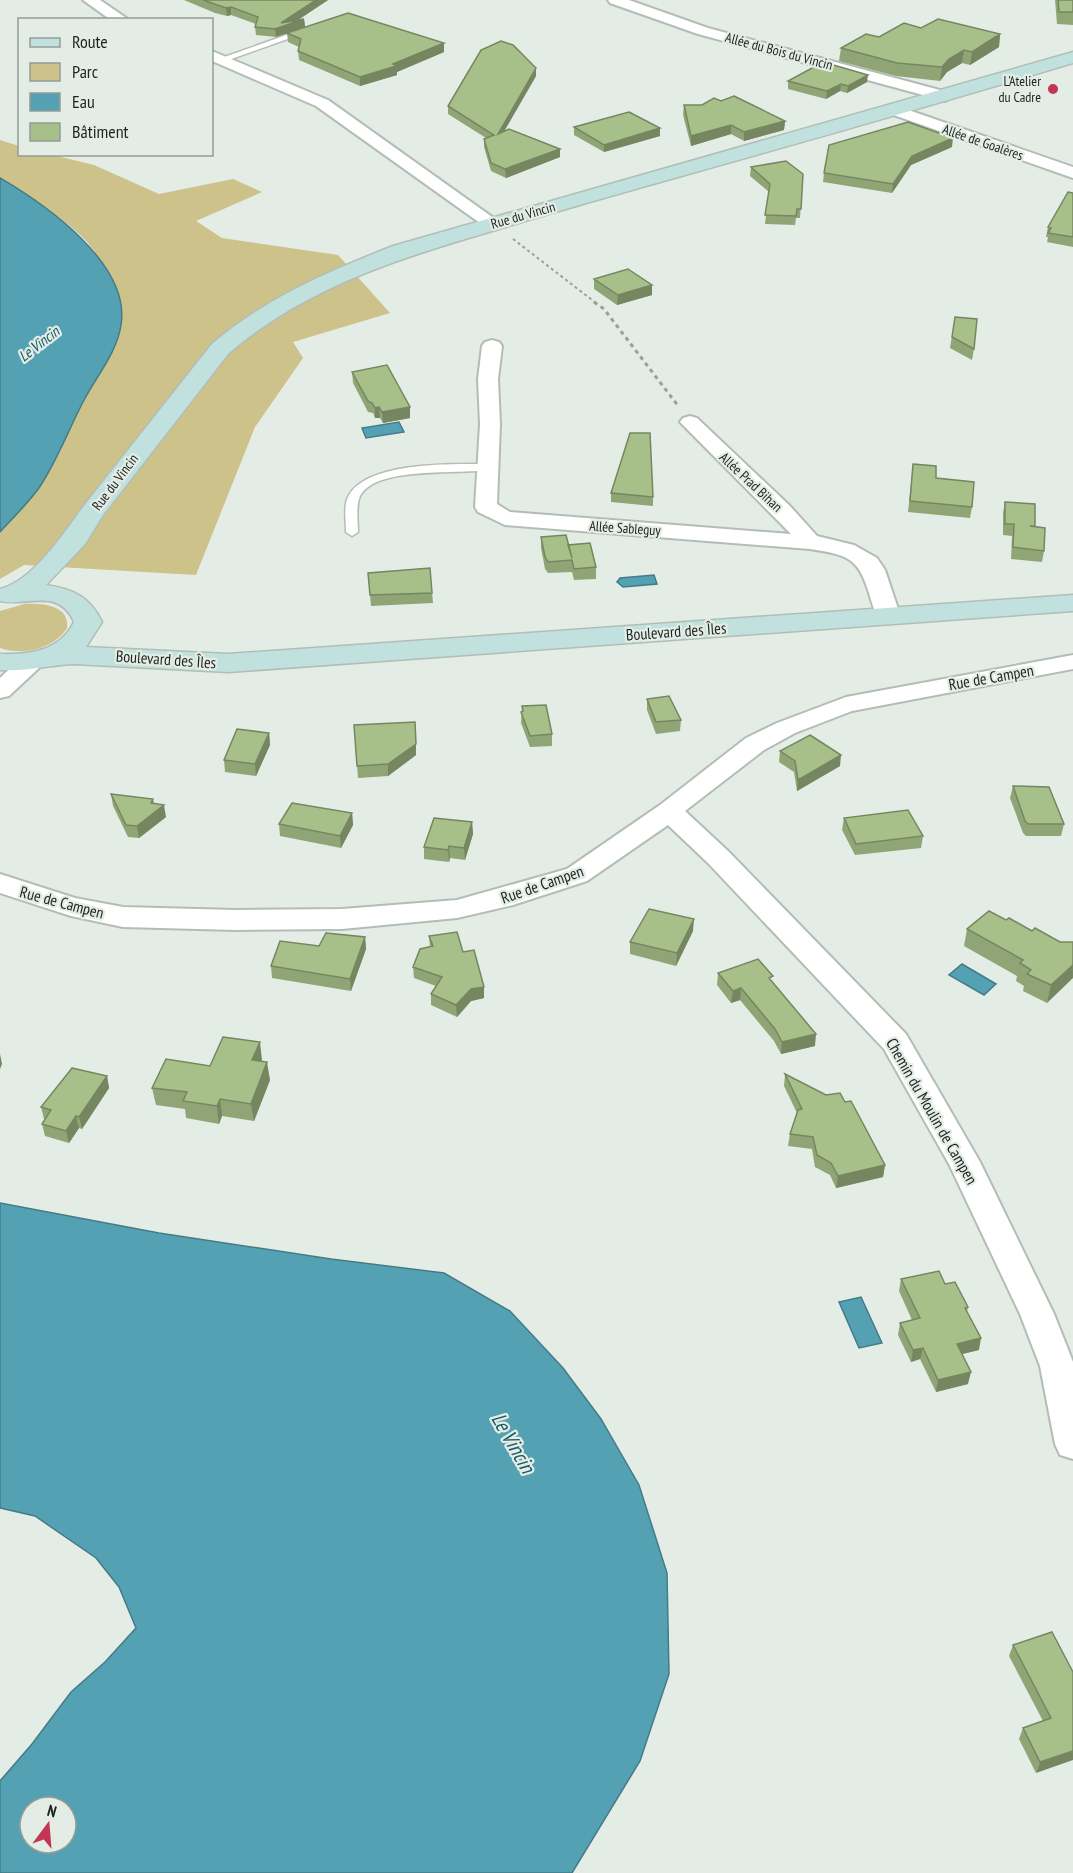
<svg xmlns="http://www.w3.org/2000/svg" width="1073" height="1873" font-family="'PT Sans Narrow',sans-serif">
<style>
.green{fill:#cdc289}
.water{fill:#54a1b3;stroke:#447b87;stroke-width:1.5;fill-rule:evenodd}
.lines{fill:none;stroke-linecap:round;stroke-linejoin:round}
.lane-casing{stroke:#b3bdb6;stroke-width:3}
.street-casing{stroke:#b3bdb6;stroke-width:4}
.secondary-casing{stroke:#b3bdb6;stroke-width:3}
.path-far1{stroke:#98a09a;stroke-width:2;stroke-dasharray:3 3;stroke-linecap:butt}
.path{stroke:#98a09a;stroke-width:3;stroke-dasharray:4 4;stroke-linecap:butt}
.lane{fill:#fff;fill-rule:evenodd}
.street{fill:#fff;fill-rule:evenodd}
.secondary{fill:#c1e1de;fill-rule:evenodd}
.wall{fill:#90a576}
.shaded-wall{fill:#758660}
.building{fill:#a7c089;stroke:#758660;stroke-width:1.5}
.poi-dot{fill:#c43454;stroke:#e3ede6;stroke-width:2}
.labels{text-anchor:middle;stroke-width:4.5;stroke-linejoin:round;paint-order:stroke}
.far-street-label{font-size:14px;fill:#1f2320;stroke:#e3ede6}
.far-poi-label{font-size:14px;fill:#1f2320;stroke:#e3ede6;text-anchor:end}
.far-water-label{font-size:15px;font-style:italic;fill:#185866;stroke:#e3ede6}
.street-label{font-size:16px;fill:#1f2320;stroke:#e3ede6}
.near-water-label{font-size:21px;font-style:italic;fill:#185866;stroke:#e3ede6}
</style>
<rect width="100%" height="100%" fill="#e3ede6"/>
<path class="green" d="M0,140L19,146L20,154L53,155L94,165L159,194L233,179L262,192L196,221L222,238L338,255L390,313L293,342L303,358L255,427L196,575L24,565L0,579V532L38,489L60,452L120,297C111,281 103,263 92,248C75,225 26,194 0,178Z
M24,604C42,603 70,605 67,628C54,649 23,656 0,648V611Z"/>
<path class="water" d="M0,178C46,205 131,264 121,325C117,353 95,378 83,402C68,431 57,461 39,488C28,503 13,518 0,532Z
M399,422L404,432L366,438L362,428Z
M654,575L657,584L623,587L617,582L620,578Z
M962,964L996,984L984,995L949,975Z
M0,1203L159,1233L331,1259L444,1273L510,1311L563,1368L601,1419L639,1485L667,1573L669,1674L640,1761L572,1873H0V1781L32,1744L71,1692L105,1662L136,1628L119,1587L96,1558L35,1516L0,1508ZM30,1807H66V1843H30Z
M861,1297L882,1343L859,1348L839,1302Z"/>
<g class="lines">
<g class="lane-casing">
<path id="lane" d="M303,29L310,31L223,62L216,60Z
M488,464L494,467L492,469C463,476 371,464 359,499C356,509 358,522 358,532L352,536L346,532C346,520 343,505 349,495C369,461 454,464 488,464Z"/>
</g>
<g class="street-casing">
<path id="street" d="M83,0H100L129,20H111Z
M608,0H629L708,28L951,93L953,96L945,101L698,34L610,3Z
M212,51L328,100L502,224L499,228H487L316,106L212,61Z
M894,105L1073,167V178L888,113L886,110Z
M492,340L499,342L502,346L498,379L500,424L497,504L510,512L791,534L680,422L683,418L690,416L697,418L790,506L817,536L854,545L877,558L885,570L900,615L896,620L888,622L880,620C874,612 872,603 869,593C858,556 846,555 810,549L505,525L478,512L475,507L480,424L478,379L482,346L485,342Z
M31,655L40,657L43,662L40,667L9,696L0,698V678L22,657Z
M1073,655V669L852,711L795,733L764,750L685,811L728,851L906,1034L980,1162L1054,1314L1073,1362V1459L1060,1455L1055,1444L1040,1366L1020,1314L949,1164L884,1049L708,863L668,825L587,881L513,905L457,918L342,929L235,930L123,927L71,916L0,893V874L75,898L123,907L235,910L342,909L457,900L567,869L660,805L746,738L777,723L846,697Z"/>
</g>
<g class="secondary-casing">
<path id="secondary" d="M1073,52V63C931,106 788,146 646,186C593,201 541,216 489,232C396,259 303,289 228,354L103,515L85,544L46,585C73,589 90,597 102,622L86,647L228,654L1073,595V611L228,672L74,664C49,665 25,672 0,670V654C30,655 60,651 74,622C59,587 27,607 0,601V589C33,581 64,533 83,507L212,344C266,298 327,272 393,246Z"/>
</g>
<path class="path-far1" d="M513,239L596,303"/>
<path class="path" d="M594,302L604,309L679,407"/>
<use href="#lane" class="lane"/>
<use href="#street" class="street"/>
<use href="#secondary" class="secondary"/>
</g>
<path class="wall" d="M184,0H328L298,20L304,19L305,27L444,43V52L397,72V75L360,86L299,60L298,51L299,47L288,42L287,33L276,37L256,35L255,27L256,24L231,15L227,16L215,13Z
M1055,0H1073V25L1057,24Z
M921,28L1000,34L999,47L970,65L962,63L947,72L940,81L896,76L839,61L841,48L879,37Z
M536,76L504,131L560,157L506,178L491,171L484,147V139L486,138L448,114V106Z
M788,81L867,82L847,93L840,91L826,99L788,89Z
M684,105L785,121L784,130L744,141L731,134L691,146L683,115Z
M574,127L660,136L604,152L574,135Z
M952,147L911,165L892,193L823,182L824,173Z
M751,167L803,174L800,218H796L795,225L765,224L769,192L750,176Z
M1073,193V247L1047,242L1048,237H1046L1048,227Z
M594,279L652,295L617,305L594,289Z
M955,317L974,349L972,360L950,348Z
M352,372L410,407V418L383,423L380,418H375L373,413L368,412L353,383Z
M913,464L936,478L972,507L970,518L908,512Z
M611,493L653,497V506L611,502Z
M1005,502L1035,526L1044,551L1042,562L1011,559L1012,536L1003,535V513Z
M541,537L568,545L596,567V579L574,580L572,572L548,573L545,569L541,548Z
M430,568L433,603L371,606L368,573Z
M647,699L681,720L680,731L656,734L647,710Z
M522,706L552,734V746L530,747L521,723Z
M354,725L416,755L388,776L358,778Z
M269,733L270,745L256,776L225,772L224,760Z
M780,751L840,766L797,791L794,772L779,762Z
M1013,786L1064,824L1061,836H1026L1023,833L1010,798Z
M111,794L154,804L166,817L139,838L128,837L113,806Z
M352,813L353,825L341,848L280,836L279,824Z
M844,818L923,836L921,848L855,855L842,830Z
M472,822L473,834L465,860L450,858L449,862L424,859V847Z
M1006,920L1060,942H1073L1047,1003L1023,991L1024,986L1016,981L1017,976L964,946L967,929Z
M693,931L676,966L630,954V942Z
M429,936L463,952L484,998L471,1001L457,1017L431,1005V994L436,986L414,978L413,967L430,947Z
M365,937L366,949L351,991L272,978L271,966L319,946Z
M718,973L772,981L815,1046L781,1054L774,1041L740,1000L731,1003L717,985Z
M262,1060L261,1061L270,1080L254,1121L222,1116L219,1124L186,1118L185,1109L156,1105L152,1088L210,1066Z
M785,1074L826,1095L845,1102L885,1165L883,1177L836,1188L830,1175L815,1167L812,1149L788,1146L790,1134L797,1113L784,1086Z
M107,1076L109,1088L82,1129L79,1128L69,1143L45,1136L42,1124L45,1119H44L41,1107Z
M901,1279L945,1284L968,1307L967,1312L979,1350L962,1354L968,1384L936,1392L920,1359L911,1362L898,1335L900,1323L912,1320L899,1291Z
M1013,1645L1073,1672L1036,1773L1019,1739L1023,1728L1043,1721L1009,1656Z"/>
<path class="shaded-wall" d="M316,0H328L295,22L304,19L305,27L276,37L275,29L281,23Z
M231,7V15L227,16L226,8Z
M1000,34L999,47L970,65L972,52Z
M444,43V52L397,72V75L360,86V77Z
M964,50L962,63L947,72L940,81L942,67L949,59Z
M536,68V76L498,142V134Z
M868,75L867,82L847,93L848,86Z
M841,84L840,91L826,99L827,91Z
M785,121L784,130L744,141V132Z
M731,125V134L691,146V136Z
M660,128V136L604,152V145Z
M953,138L952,147L911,165L892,193L893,184L912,156Z
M560,149V157L506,178L505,169Z
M652,285V295L617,305L618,295Z
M379,407L380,418H375V408Z
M410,407V418L383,423L382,412Z
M269,733L270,745L256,776L255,764Z
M416,744V755L388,776V764Z
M841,755L840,766L797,791L798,780Z
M153,799L155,811L164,805L166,817L139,838L137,826Z
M352,813L353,825L341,848L340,836Z
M472,822L473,834L465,860L464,848Z
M449,846L450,858L449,862L448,850Z
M694,919L693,931L676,966L677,953Z
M365,937L366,949L351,991L350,979Z
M1073,965V978L1047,1003L1051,985Z
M484,987V998L471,1001L457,1017L456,1005L471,989Z
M741,988L740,1000L731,1003L733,991Z
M816,1034L815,1046L781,1054L782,1042Z
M260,1042L262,1060L255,1078L252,1060Z
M0,1054L2,1064L0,1069Z
M267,1062L270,1080L254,1121L251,1104Z
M107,1076L109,1088L82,1129L79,1117Z
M220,1099L222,1116L219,1124L217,1106Z
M76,1116L79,1128L69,1143L66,1131Z
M885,1165L883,1177L836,1188L838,1176Z
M981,1338L979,1350L954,1356L957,1344Z
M923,1348L920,1359L911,1362L913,1350Z
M971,1372L968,1384L936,1392L938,1380Z
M1073,1751V1760L1036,1773L1040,1762Z"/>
<path class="building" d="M203,0H316L281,23L304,19L275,29L255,27L258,17L231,7L226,8Z
M1058,0H1073V12H1059Z
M348,13L444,43L393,64L396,66L360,77L298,51L301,39L287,33Z
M938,19L1000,34L972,52L964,50L949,59L942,67L897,63L841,48L866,34L879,37L904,23L921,28Z
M501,41L513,45L536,68L498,134L509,129L560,149L505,169L491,163L484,139L494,135L448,106L481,50Z
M823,62L868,75L848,86L841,84L827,91L788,81Z
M734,96L785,121L744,132L731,125L691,136L684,105H702L714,98L721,101Z
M629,112L660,128L604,145L574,127Z
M908,122L953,138L912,156L893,184L824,173L829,145Z
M786,161L803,174L801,209H797L796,216L765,215L770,184L751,167Z
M1068,192L1073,193V237L1048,233L1051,228L1048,227Z
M628,269L652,285L618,295L594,279Z
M955,317L977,319L974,349L952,337Z
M387,365L410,407L382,412L379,407L375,408L372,403L368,401L352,372Z
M630,433H650L653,497L611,493Z
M913,464L936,466V478L974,482L972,507L910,501Z
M1005,502L1035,504V526H1030L1045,528L1044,551L1013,547L1014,524H1005Z
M566,535L572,558L568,545L590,543L596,567L574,569L572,560L548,562L545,557L541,537Z
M430,568L432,593L370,595L368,573Z
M669,696L681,720L656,722L647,699Z
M546,705L552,734L530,736L521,712L523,711L522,706Z
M415,722L416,744L388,764L357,766L354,725Z
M237,729L269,733L255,764L224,760Z
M810,735L841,755L798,780L795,761L780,751Z
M1013,786L1049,787L1064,824H1028L1025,821Z
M111,794L153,799L151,803L164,805L137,826L126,825Z
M292,803L352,813L340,836L279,824Z
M908,810L923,836L856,844L844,818Z
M434,818L472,822L464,848L449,846L448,850L424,847Z
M649,909L694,919L677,953L630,942Z
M989,911L1006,920L1009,918L1032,931L1035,928L1060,942H1073V965L1051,985L1027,974L1031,970L1020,963L1023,960L967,929Z
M457,932L463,952L474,950L484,987L471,989L456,1005L431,994L442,977L413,967L420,949L433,946L429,936Z
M326,933L365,937L350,979L271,966L280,941L319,946Z
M758,959L773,976L769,978L816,1034L782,1042L775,1029L741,988L733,991L718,973Z
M223,1037L260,1042L252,1060L267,1062L251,1104L220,1099L217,1106L183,1101L187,1092L152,1088L166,1059L210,1066Z
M72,1068L107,1076L79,1117L76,1116L66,1131L42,1124L51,1110L41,1107Z
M785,1074L826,1095L840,1093L845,1102L851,1101L885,1165L838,1176L831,1163L817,1155L813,1137L790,1134L798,1110L802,1109Z
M939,1271L945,1284L955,1282L968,1307L965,1308L981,1338L957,1344L971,1372L938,1380L923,1348L913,1350L900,1323L920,1318L901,1279Z
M1052,1632L1073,1672V1751L1040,1762L1023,1728L1051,1718L1013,1645Z"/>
<circle class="poi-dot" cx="1053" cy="89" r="6"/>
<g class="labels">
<g class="far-street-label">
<text transform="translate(779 51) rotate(15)" y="5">Allée du Bois du Vincin</text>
<text transform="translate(983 142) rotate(19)" y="5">Allée de Goalères</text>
<text transform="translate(523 215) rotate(-16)" y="5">Rue du Vincin</text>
<text transform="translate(115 482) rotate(-53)" y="5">Rue du Vincin</text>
<text transform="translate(751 482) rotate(43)" y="5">Allée Prad Bihan</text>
<text transform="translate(625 528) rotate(4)" y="5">Allée Sableguy</text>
</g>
<g class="far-poi-label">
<text x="1041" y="86">L'Atelier<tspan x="1041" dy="16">du Cadre</tspan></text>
</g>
<g class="far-water-label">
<text transform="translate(39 344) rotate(-38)" y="5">Le Vincin</text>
</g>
<g class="street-label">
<text transform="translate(676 631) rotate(-4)" y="6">Boulevard des Îles</text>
<text transform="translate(166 659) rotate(4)" y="6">Boulevard des Îles</text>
<text transform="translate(991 677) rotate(-10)" y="6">Rue de Campen</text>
<text transform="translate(542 884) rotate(-19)" y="6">Rue de Campen</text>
<text transform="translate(62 902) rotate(15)" y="6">Rue de Campen</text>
<text transform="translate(932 1111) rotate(60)" y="6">Chemin du Moulin de Campen</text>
</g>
<g class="near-water-label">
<text transform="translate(513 1443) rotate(60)" y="7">Le Vincin</text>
</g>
</g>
<rect x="18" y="18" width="195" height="138" fill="#e3ede6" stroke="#959c97" stroke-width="1.5"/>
<rect x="30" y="38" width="30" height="9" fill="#c1e1de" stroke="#959c97" stroke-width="1.5"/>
<text x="72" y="48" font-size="18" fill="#1f2320">Route</text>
<rect x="30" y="63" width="30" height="18" fill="#cdc289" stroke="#959c97" stroke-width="1.5"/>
<text x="72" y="78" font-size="18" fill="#1f2320">Parc</text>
<rect x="30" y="93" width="30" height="18" fill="#54a1b3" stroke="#959c97" stroke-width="1.5"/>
<text x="72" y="108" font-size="18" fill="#1f2320">Eau</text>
<rect x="30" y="123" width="30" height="18" fill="#a7c089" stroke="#959c97" stroke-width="1.5"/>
<text x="72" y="138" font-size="18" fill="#1f2320">Bâtiment</text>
<g transform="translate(48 1825) rotate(16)"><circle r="28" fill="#e3ede6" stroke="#959c97" stroke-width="1.5"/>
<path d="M0-4.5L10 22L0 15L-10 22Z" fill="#c43454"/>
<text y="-9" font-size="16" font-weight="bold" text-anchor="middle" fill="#1f2320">N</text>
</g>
</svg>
